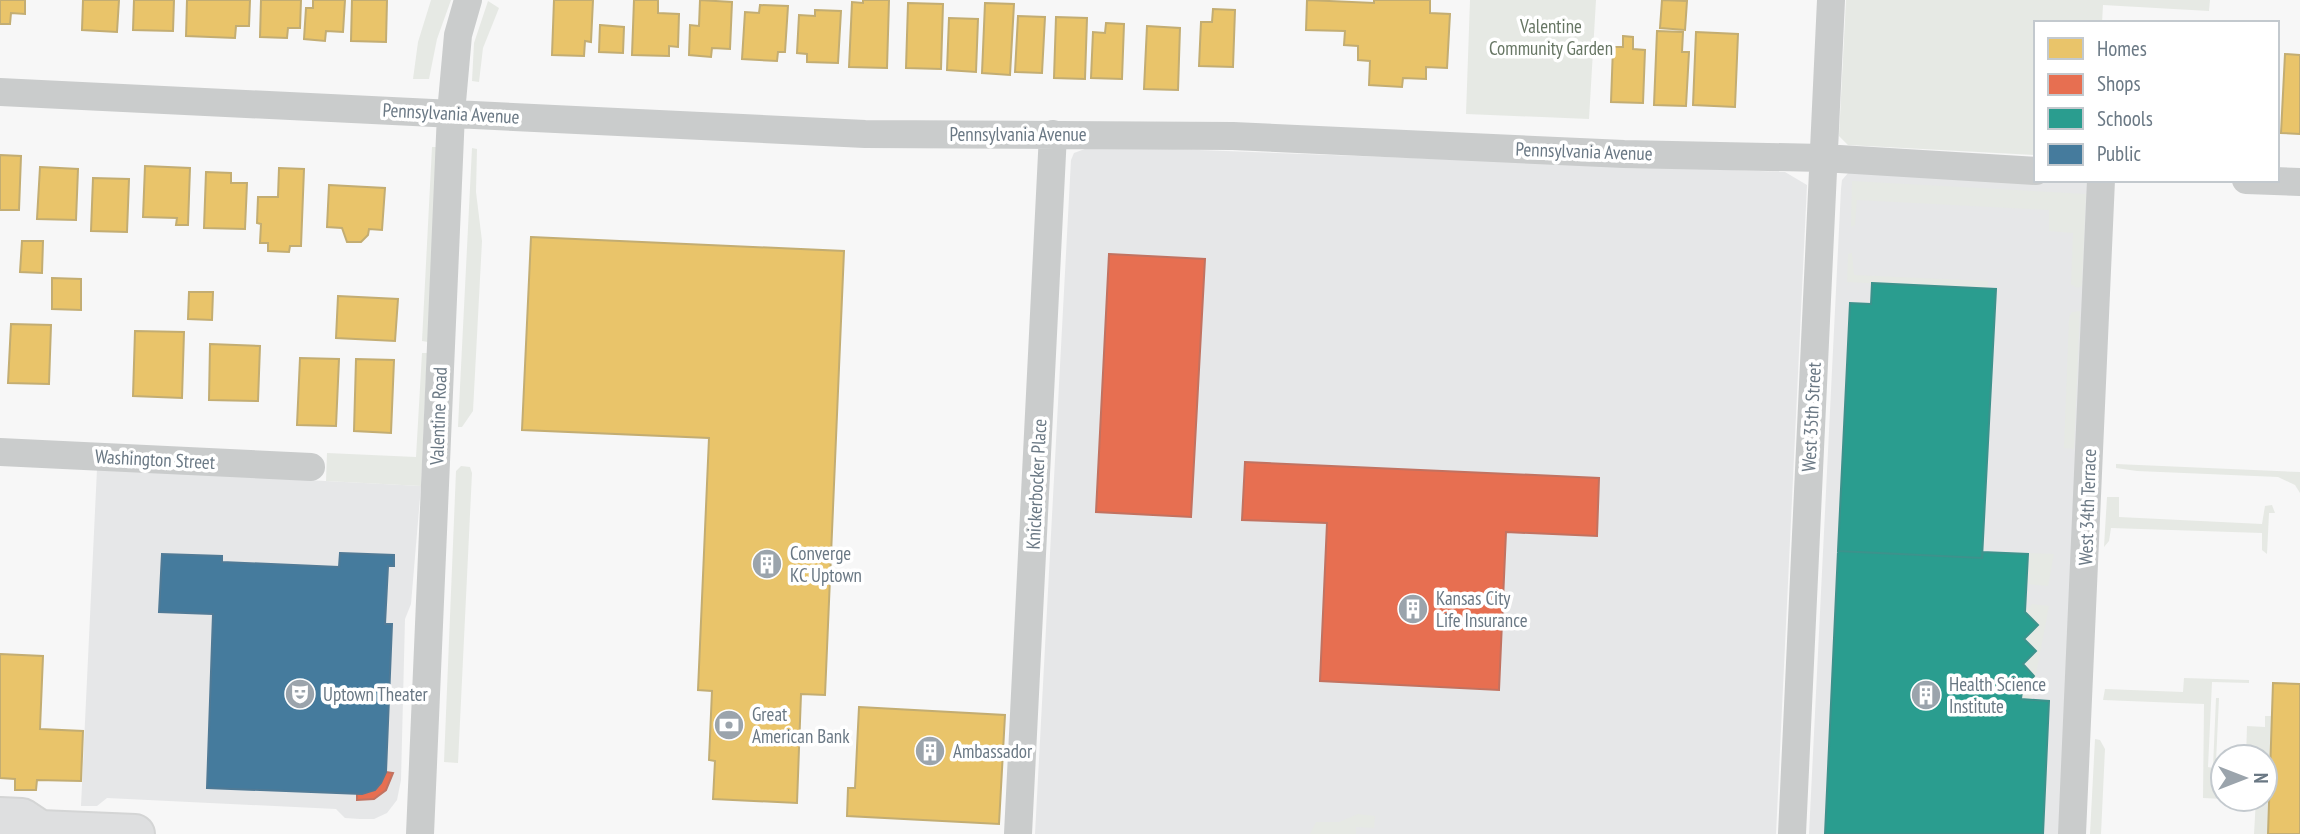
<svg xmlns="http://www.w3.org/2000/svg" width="2300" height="834" font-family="'PT Sans Narrow',sans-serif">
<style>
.built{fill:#e6e7e8}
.green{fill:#e6e9e4}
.homes{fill:#e9c46a;stroke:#c3ad72;stroke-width:2}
.shops{fill:#e76f51;stroke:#c27260;stroke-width:2}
.schools{fill:#2a9d8f;stroke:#3d928c;stroke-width:2}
.public{fill:#457b9d;stroke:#507a96;stroke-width:2}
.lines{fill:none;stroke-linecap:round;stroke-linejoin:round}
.secondary-casing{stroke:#d4d5d5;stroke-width:42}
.street{stroke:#cacccc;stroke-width:28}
.secondary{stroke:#dedfe0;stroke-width:38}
.labels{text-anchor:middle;stroke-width:7;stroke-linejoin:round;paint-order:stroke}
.park-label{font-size:19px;fill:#677664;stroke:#fff}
.street-label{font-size:19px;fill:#6a7884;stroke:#fff}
.poi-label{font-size:19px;fill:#6a7884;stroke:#fff;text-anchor:start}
</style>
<rect width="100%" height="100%" fill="#f7f7f7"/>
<path class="built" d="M1093,146L1785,172L1807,185L1776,834H1035L1071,160L1074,153Z
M1849,172L2091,183L2060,834H1809L1841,189L1842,180Z
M97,469L421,486L411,604L405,619L401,780L397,800L387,813L374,819H360L345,818L336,809L107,798L97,806H81Z"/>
<path class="green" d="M431,0H451L437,39L429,79H413L418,42Z
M1470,0H1596L1589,119L1466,114Z
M1846,0H2210L2209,11L2103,5L2102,23H2036V155L1848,145L1839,136Z
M488,1L499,8L483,48L479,82L472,81L474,43Z
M432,147H438L428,342L422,341Z
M472,148L477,149L476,192L482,241L473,411L462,427H458Z
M1852,181L2086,194L2082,286L2077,288L2071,284L2073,233L2049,231V210L1857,200L1855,225L1851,227Z
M1852,253L1854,275L1988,281V289L1847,282L1848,254Z
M2080,311L2074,449L2064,448L2069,317L2072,312Z
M422,353H427L421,486L326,481L327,453L416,457Z
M2116,464L2300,472V493L2295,485L2278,477L2137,471L2116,468Z
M461,466L470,467L472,473L458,763L444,762L456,471Z
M2107,497H2119V517L2262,524L2265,506L2272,505L2275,513H2269L2267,554L2262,550V533L2111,528L2109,541L2104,547Z
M2029,553L2054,554L2048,586L2027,584Z
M2032,604L2049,606L2031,700L2021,699L2022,691L2034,676L2023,664L2036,651L2024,639L2038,625L2025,612Z
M2184,678L2249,680V683L2212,682L2208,767L2213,768L2216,698H2219L2216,762H2223V799L2203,798L2204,704L2103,700L2105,689L2183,692Z
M2265,716H2272L2268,834H2254L2256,799H2265V757H2246L2247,726L2265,727Z
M2095,739L2100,740L2105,749L2101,834H2090Z
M1358,814L1375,816L1374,828L1356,827V834H1310L1316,822H1339Z"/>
<path class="homes" d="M0,0H25V14L11,13L10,24H0Z
M83,0H119L117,32L82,30Z
M134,0H174L173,31L133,30Z
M187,0H250L249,26H236L235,38L186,36Z
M261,0H301L300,28H288L287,38L260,37Z
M313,0H345L343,32L326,31L325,41L304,39L306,8H313Z
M352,0H387L386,42L351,41Z
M554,0H593L591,42L585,41L584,56L552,55Z
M634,0H658V13L679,14L678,47L669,46V56L632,55Z
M700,0L732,2L730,49L712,48L711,57L689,55L690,25L699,26Z
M863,0H889L887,68L849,67L852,2L863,3Z
M1307,0L1374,3V0H1430V13L1450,14L1447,68L1426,67V79L1403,78L1402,87L1369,85L1370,61L1358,60V46L1344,45L1345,31L1306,30Z
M1662,0L1687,1L1685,30L1660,28Z
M908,3L943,4L941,69L906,68Z
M985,3L1014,4L1010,75L982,73Z
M760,5L788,6L785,52H778L777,61L742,59L745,12L759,13Z
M1213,9L1235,10L1233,67L1199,66L1201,22H1212Z
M815,10L841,11L838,63L807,62V54L797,53L799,15L815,16Z
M1018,16L1045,17L1042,73L1015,72Z
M1056,17L1087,18L1085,79L1054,78Z
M949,18L978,19L976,72L947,70Z
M1106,23L1124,24L1122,79L1091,78L1093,32L1105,33Z
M600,25L624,27L623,53L599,52Z
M1147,26L1180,28L1178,90L1144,89Z
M1657,31L1683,32L1682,52H1689L1686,106L1654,105Z
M1696,32L1738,34L1735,107L1693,105Z
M1623,36L1633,37V49L1645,50L1643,103L1611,102L1613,47H1623Z
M2285,54L2300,55V134L2281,133Z
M0,155L21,156L19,210H0Z
M145,166L190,168L188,225H176L177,218L143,217Z
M40,167L78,169L76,220L37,219Z
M279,168L304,169L301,246H290L289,252L268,251V243H260L261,224L257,223L258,197H278Z
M206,172L231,173V183H247L245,229L204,228Z
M93,178L129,179L127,232L91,231Z
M329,185L385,188L382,230L369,229L368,235L361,242H347L342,228L327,227Z
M531,237L844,251L825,695L801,694L797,803L713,799L715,761L709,760L712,691L698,690L709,438L522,430Z
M22,241H43L42,273L20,272Z
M52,278L81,279V310L52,309Z
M189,292H213L212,320L188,319Z
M338,296L398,299L395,341L336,338Z
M11,324L51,325L49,384L8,383Z
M135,331L184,332L182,398L133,396Z
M210,344L260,346L258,401L209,400Z
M300,358L339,359L336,426L297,425Z
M356,359L394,360L391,433L354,431Z
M0,654L43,656L40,729L83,731L81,781L37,780L36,790H15V779L0,778Z
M2273,683L2300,684V834H2268Z
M859,707L1005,715L999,824L847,816L848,788H855Z"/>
<path class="shops" d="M1109,254L1205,259L1191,517L1096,512Z
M1245,462L1599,478L1597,536L1506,532L1499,690L1320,681L1327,523L1242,520Z
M386,772L393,773L386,790L374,799L357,800V793L375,790Z"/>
<path class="schools" d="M1872,283L1996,289L1982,558L1838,551L1850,303L1871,304Z
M1838,551L1982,558L1983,552L2028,554L2025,612L2038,625L2024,639L2036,651L2023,664L2034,676L2022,691L2021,699L2049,701L2043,834H1825Z"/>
<path class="public" d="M340,553L394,555V566H388L385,624H392L386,772L381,783L375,790L362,794L207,788L213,614L159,612L162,554L222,556V562L339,567Z"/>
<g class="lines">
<g class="secondary-casing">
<path id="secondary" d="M0,817L22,818L40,830L135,834"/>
</g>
<path class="street" d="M0,92L865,134L1233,136L1624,154L1823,158L2036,171
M2246,180L2300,182
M0,452L311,467
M420,834L451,113L458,35L468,0
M1018,834L1053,134
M1792,834L1831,0
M2072,834L2101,180"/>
<use href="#secondary" class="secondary"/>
</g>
<defs>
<g id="building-disc" transform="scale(1.575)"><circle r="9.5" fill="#9ba4ac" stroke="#fff"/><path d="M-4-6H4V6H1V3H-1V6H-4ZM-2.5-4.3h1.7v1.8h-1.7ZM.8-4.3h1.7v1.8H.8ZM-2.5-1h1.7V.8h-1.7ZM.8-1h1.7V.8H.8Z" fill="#fff"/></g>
<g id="theatre-disc" transform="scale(1.575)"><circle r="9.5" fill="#9ba4ac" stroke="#fff"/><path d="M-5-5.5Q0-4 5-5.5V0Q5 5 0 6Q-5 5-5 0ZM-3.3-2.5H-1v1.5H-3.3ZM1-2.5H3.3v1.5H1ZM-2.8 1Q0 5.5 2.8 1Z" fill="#fff"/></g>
<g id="bank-disc" transform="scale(1.575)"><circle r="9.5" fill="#9ba4ac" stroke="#fff"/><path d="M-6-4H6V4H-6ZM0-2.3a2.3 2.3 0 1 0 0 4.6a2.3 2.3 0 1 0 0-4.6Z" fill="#fff"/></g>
</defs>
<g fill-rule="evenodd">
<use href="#building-disc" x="767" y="564"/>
<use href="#building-disc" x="1413" y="609"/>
<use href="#theatre-disc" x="300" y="694"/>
<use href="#building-disc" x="1926" y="695"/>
<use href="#bank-disc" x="729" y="725"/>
<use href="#building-disc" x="930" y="751"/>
</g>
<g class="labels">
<g class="park-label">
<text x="1551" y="33">Valentine<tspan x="1551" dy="22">Community Garden</tspan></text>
</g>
<g class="street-label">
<text transform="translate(451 113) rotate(3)" y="7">Pennsylvania Avenue</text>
<text x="1018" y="141">Pennsylvania Avenue</text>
<text transform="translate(1584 151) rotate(2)" y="7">Pennsylvania Avenue</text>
<text transform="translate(438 416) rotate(-88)" y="7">Valentine Road</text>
<text transform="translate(1811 417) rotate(-87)" y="7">West 35th Street</text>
<text transform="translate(155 459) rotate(3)" y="7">Washington Street</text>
<text transform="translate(1036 484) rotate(-87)" y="7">Knickerbocker Place</text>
<text transform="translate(2087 507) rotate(-88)" y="7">West 34th Terrace</text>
</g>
<g class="poi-label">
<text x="790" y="560">Converge<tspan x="790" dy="22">KC Uptown</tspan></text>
<text x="1436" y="605">Kansas City<tspan x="1436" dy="22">Life Insurance</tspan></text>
<text x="1949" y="691">Health Science<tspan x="1949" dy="22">Institute</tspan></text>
<text x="323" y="701">Uptown Theater</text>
<text x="752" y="721">Great<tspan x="752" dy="22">American Bank</tspan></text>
<text x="953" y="758">Ambassador</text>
</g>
</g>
<rect x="2034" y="21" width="245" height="161" fill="#ffffff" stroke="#c3c9ce" stroke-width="2"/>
<rect x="2048" y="38" width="35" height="21" fill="#e9c46a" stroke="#c3c9ce" stroke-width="2"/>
<text x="2097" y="56" font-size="21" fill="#6a7884">Homes</text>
<rect x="2048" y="74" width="35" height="21" fill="#e76f51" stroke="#c3c9ce" stroke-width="2"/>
<text x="2097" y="91" font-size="21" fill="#6a7884">Shops</text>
<rect x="2048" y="108" width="35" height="21" fill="#2a9d8f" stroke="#c3c9ce" stroke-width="2"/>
<text x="2097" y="126" font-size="21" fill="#6a7884">Schools</text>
<rect x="2048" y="144" width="35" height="21" fill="#457b9d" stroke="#c3c9ce" stroke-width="2"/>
<text x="2097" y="161" font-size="21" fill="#6a7884">Public</text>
<g transform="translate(2244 778) rotate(90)"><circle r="33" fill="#ffffff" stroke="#c3c9ce" stroke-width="2"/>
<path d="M0-5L12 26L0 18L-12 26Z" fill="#9ba4ac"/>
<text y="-10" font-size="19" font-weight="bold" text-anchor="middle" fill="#6a7884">N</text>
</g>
</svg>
